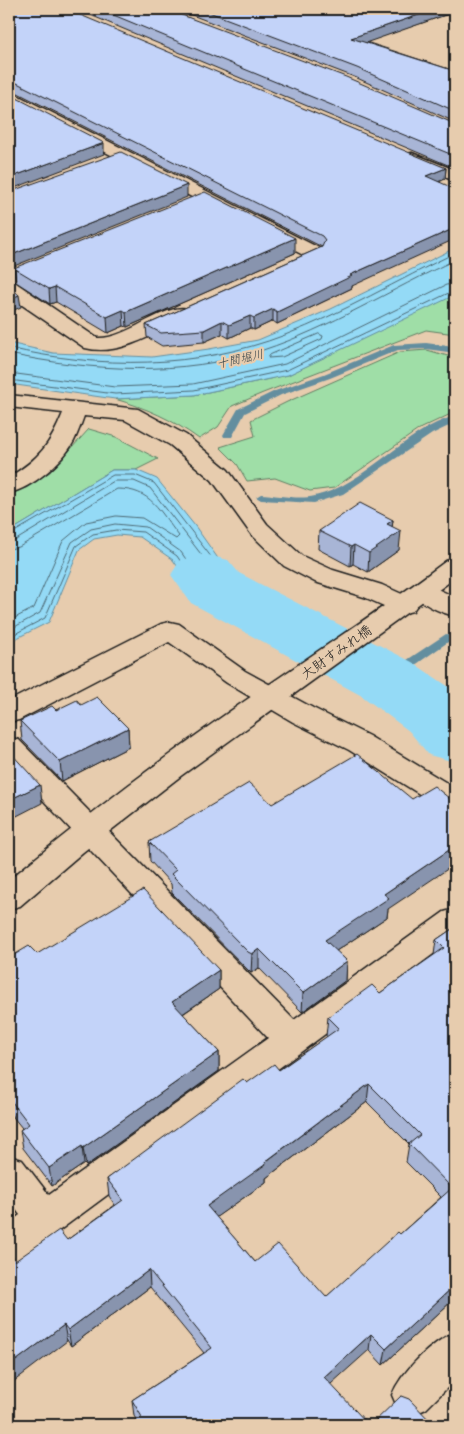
<svg xmlns="http://www.w3.org/2000/svg" width="464" height="1434" font-family="'Patrick Hand','Klee One',sans-serif">
<style>
.green{fill:#9fdea7;stroke:#5e7d62}
.water{fill:#94daf6;stroke:#648e9f}
.lines{fill:none;stroke-linecap:round;stroke-linejoin:round}
.shore{stroke:#4c6873;stroke-width:1}
.stream{fill:#648e9f;fill-rule:evenodd}
.river{fill:#94daf6;fill-rule:evenodd}
.street-casing{stroke:#1c1c1c;stroke-width:3}
.secondary-casing{stroke:#1c1c1c;stroke-width:3}
.street{fill:#e7ccae;fill-rule:evenodd}
.secondary{fill:#e7ccae;fill-rule:evenodd}
.wall{fill:#a8b5d6;stroke:#1c1c1c;fill-rule:evenodd}
.shaded-wall{fill:#8894ae;stroke:#1c1c1c}
.building{fill:#c3d3f9;stroke:#1c1c1c;fill-rule:evenodd}
.labels{text-anchor:middle;stroke-width:4.5;stroke-linejoin:round;paint-order:stroke}
.far-water-label{font-size:12px;font-style:italic;fill:#344248;stroke:#e7ccae}
.street-label{font-size:14px;fill:#1c1c1c;stroke:#e7ccae}
</style>
<rect width="100%" height="100%" fill="#e7ccae"/>
<filter id="ink" filterUnits="userSpaceOnUse"><feTurbulence type="fractalNoise" baseFrequency=".02" numOctaves="2"/><feDisplacementMap in="SourceGraphic" scale="10" xChannelSelector="R" yChannelSelector="G"/><feConvolveMatrix kernelMatrix="1 2 1 2 8 2 1 2 1" color-interpolation-filters="sRGB"/></filter>
<g filter="url(#ink)">
<path class="green" d="M451,295H455V334L426,330L263,393L232,406L218,427L199,439C172,419 146,408 115,399L194,395L288,375Z
M427,350L455,358V412L421,428L334,488L310,491L275,478L247,481L237,464L220,447L255,436L251,420L287,402L400,352Z
M89,429L116,437L158,459L136,470H112L9,532V496L50,472Z"/>
<path class="water" d="M455,248V295L288,375L194,395L115,399L9,384V343L53,353L152,357L209,349L258,340L331,309Z
M112,470H136L157,479L195,526L222,564L258,594L304,619L283,634L240,612L198,596L173,560L140,537L117,535L94,539L79,550L49,622L9,642V532Z"/>
<g class="lines">
<path class="shore" d="M319,334L323,336L322,339L282,357L268,358L270,355Z
M9,348C99,369 197,369 285,335C343,313 398,280 455,253
M9,354C91,371 182,377 263,350C330,328 391,289 455,260
M9,373L115,387L193,384L285,364L446,285L455,284
M9,380L115,394L194,390L287,370L455,290
M9,535L113,475H135L154,483L219,567L255,598L292,619L282,627L242,607L201,592L177,556L143,532L116,530L93,534L76,546L45,618L9,637
M9,542L16,540L114,481H134L150,488L214,571L244,598L241,600L205,587L181,552L146,527L115,524L91,529L72,542L40,613L9,630
M9,549L19,547L117,489C152,489 159,511 179,536L176,539L142,518L116,516L86,522L63,541L34,608L9,621"/>
<path class="stream" d="M18,9H25L22,11Z
M426,343L455,347V353L426,349L398,350L330,378L281,395L245,413L232,437H224L223,435L238,409L275,391L324,374L394,345Z
M455,416V423L432,434L343,494L314,503L261,500L256,497L261,494C277,495 299,500 315,496C363,486 406,429 455,416Z
M446,634L455,636V644L448,642L391,682H383L381,679L383,676Z"/>
<path class="river" d="M204,554L228,560L239,573L412,662L455,691V762L429,755L409,731L362,696L191,603L171,575L180,560Z"/>
<g class="street-casing">
<path id="street" d="M9,91L321,249L323,253L321,257H307L9,102Z
M9,281L16,283L97,338C127,340 163,303 188,309L191,313L188,317C156,332 121,357 85,348L9,296Z
M9,395L138,409L186,435L228,470L267,524L302,556L333,570L382,585L413,599L417,605L413,611L404,613L395,611L364,597L315,582L284,566L251,534L212,480L170,445L125,420L84,416C81,424 78,433 74,441C63,462 32,488 9,493V477C39,459 50,445 63,413L9,407Z
M424,583L455,597V616C441,613 419,603 411,591L415,585Z
M170,622L179,624L245,671L313,708L369,736L455,788V813L445,810L349,750L293,722L227,683L169,642L19,720L9,722V701L161,624Z
M9,737L19,740L294,1020L444,912L455,909V938L22,1258L9,1263V1223L20,1215L9,1200V1156L22,1160L49,1195L268,1038L9,764Z
M455,1332V1380L426,1409L412,1415L398,1409L392,1395C401,1372 432,1342 455,1332Z"/>
</g>
<g class="secondary-casing">
<path id="secondary" d="M412,153L455,170V181L406,162L404,158L406,154Z
M455,558V578L182,775L83,852L20,906L9,909V880C80,821 153,765 229,712C301,662 376,614 446,561Z"/>
</g>
<use href="#street" class="street"/>
<use href="#secondary" class="secondary"/>
</g>
<path class="wall" d="M76,9H166L455,124V168Z
M176,9H455V13L454,12L366,42L455,71V122L357,78Z
M9,13L446,168L445,179L439,182L352,286V288L277,324L273,321L254,330L250,328L229,338L222,334L204,342L162,346L147,337L146,325L322,247L10,89L9,90Z
M295,253L127,327L124,326L108,333L56,302L50,304L16,282L14,268Z
M393,520L392,527L399,550L368,572L353,564L350,566L318,549L319,531Z
M81,705L128,728L129,747L62,781L22,740L20,721L56,710Z
M272,804L388,909L387,917L336,951L347,961L346,980L302,1012L259,968L251,973L248,970L172,893L171,884L150,861L149,842Z
M455,927V1298L383,1365L369,1350L137,1421L134,1416L132,1400L204,1353L150,1287L71,1346L15,1261L67,1240L115,1205L109,1196L107,1179L247,1083L279,1070L327,1037L326,1036L328,1017L380,993L434,955L436,940ZM367,1102L409,1144L406,1162L441,1197L400,1234L326,1297L255,1262L216,1217L266,1182V1178Z
M37,954L219,970V989L183,1014L219,1052V1071L86,1166L84,1164L52,1186L23,1148L20,1130L22,1128L9,1112V958Z"/>
<path class="shaded-wall" d="M9,9H17L9,11Z
M436,9H454V12L351,48V38Z
M104,143V154L9,190V178Z
M446,168L445,179L425,187L426,176Z
M187,185V197L9,268V256Z
M455,228V239L352,286V288L277,324V312L350,275Z
M295,238V253L127,327L126,312Z
M55,287L56,302L50,304L49,289Z
M19,295L21,307L9,312V299Z
M273,309V321L254,330V318Z
M123,310L124,326L108,333L107,317Z
M250,316V328L229,338V325Z
M222,321V334L204,342V330Z
M393,520L391,537L401,531L399,550L368,572L369,553L387,524Z
M354,545L353,564L350,566L351,547Z
M128,728L129,747L62,781L60,762Z
M40,785L42,803L9,820V800Z
M455,846V864L388,909L387,917L324,959L325,940L384,894Z
M259,949V968L251,973L252,954Z
M347,961L346,980L302,1012L303,993Z
M219,970V989L172,1021V1002Z
M219,1052V1071L86,1166L83,1148Z
M369,1084L367,1102L266,1178V1182L208,1223L207,1206Z
M82,1146L84,1164L52,1186L49,1168Z
M149,1270L150,1287L71,1346L68,1330Z
M455,1285V1298L383,1365L386,1349Z
M64,1325L67,1341L9,1385V1366Z
M371,1334L369,1350L322,1392L324,1377Z"/>
<path class="building" d="M24,9H66L446,168L426,176L455,189V228L350,275L352,276L277,312L273,309L254,318L250,316L229,325L222,321L204,330L161,333L146,325L322,247L325,240L322,236L9,79V13Z
M99,9H166L346,77L455,124V156Z
M201,9H436L351,38L455,71V111L357,68Z
M9,94L104,143L9,178Z
M121,152L187,185L9,256V192Z
M205,192L295,238L126,312L123,310L107,317L55,287L49,289L14,268Z
M9,286L19,295L9,299Z
M360,503L393,520L387,524L401,531L369,553L354,545L351,547L319,531Z
M97,697L128,728L60,762L20,721L52,706L56,710L77,700L81,705Z
M9,751L40,785L9,800Z
M357,754L412,799L434,786L455,803V846L384,894L389,898L325,940L347,961L303,993L259,949L252,954L248,952L171,874L176,870L149,842L249,783L272,804Z
M143,890L219,970L172,1002L219,1052L83,1148L82,1146L49,1168L20,1130L29,1124L9,1098V958L29,946L37,954Z
M455,927V1285L386,1349L371,1334L324,1377L369,1425H129L142,1417L132,1400L212,1348L149,1270L68,1330L64,1325L9,1366V1249L15,1261L59,1230L67,1240L123,1200L107,1179L243,1079L247,1083L274,1064L279,1070L339,1028L328,1017L372,985L380,993L444,948L436,940ZM369,1084L420,1135L409,1144L452,1188L400,1234L398,1232L326,1297L278,1244L255,1262L207,1206L266,1164L265,1162Z
M401,1396L409,1399L434,1425H371Z"/>
</g>
<g class="labels">
<g class="far-water-label">
<text transform="translate(240 359) rotate(-13)" y="4">十間堀川</text>
</g>
<g class="street-label">
<text transform="translate(336 652) rotate(-35)" y="5">大財すみれ橋</text>
</g>
</g>
<rect width="464" height="1434" fill="none" stroke="#e7ccae" stroke-width="30"/>
<rect x="15" y="15" width="434" height="1404" fill="none" stroke="#1c1c1c" stroke-width="2" filter="url(#ink)"/>
</svg>
